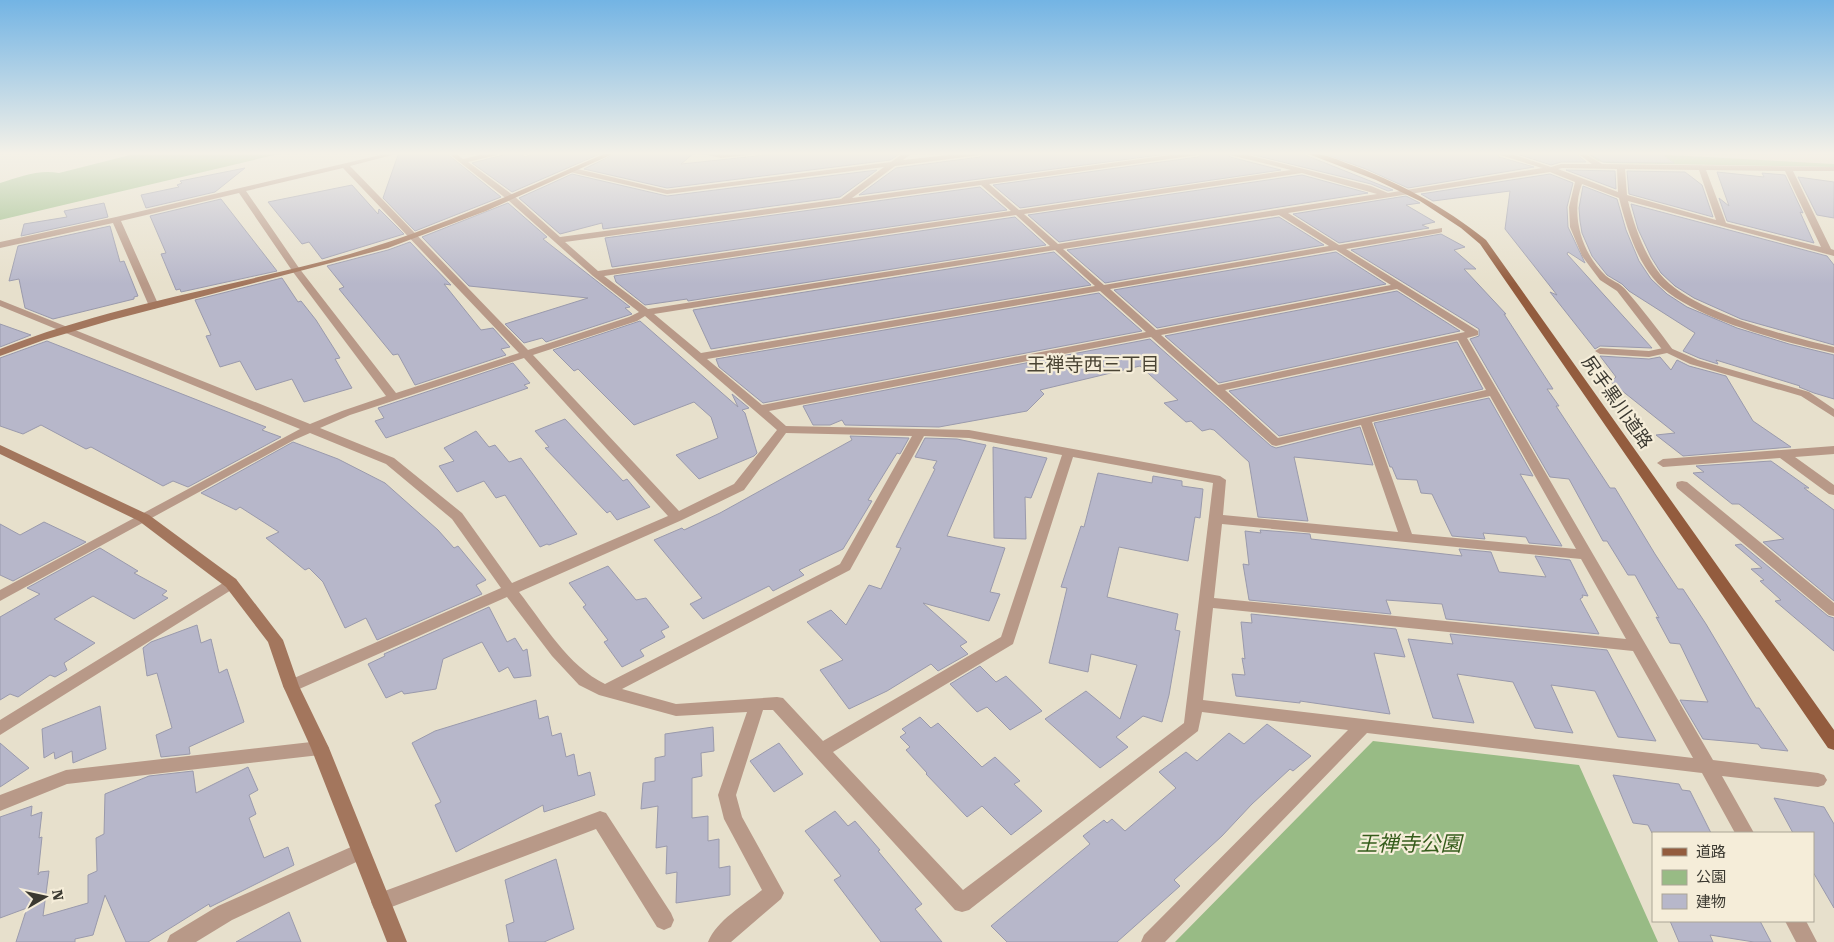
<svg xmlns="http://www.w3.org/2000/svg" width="1834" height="942" font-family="'Roboto Serif','Noto Sans JP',serif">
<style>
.education{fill:#e4d3c2}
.green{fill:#98bb85}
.building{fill:#b7b7ca;stroke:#9a9aac}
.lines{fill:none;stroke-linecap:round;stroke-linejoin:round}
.lane{fill:#b89988;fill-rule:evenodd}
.street{fill:#b89988;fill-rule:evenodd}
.secondary{fill:#a3765d;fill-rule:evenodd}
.primary{fill:#935c3e;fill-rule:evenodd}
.labels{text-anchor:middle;stroke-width:4.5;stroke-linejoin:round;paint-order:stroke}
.street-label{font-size:18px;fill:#3b3931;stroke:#f5edd9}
.neighbourhood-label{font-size:19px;fill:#4a4434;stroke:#f5edd9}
.near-park-label{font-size:21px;font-style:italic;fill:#355c1b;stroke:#f5edd9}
</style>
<rect width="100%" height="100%" fill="#e7e0cc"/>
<path class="education" d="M1586,153H1834V167L1607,163L1598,161Z"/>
<path class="green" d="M138,153H283L0,220V183C19,177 39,169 59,173Z
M1586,153H1634L1834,164V167L1607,163L1598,161Z
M1373,741L1579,765L1658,942H1175Z"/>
<path class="building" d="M402,153H446L501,197L415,231L383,198L398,155Z
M511,153H520L525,157L535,153H602L512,192L472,163Z
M617,153H694L681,164L786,153H857L858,155L901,153L890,160L667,188L584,169Z
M986,153H1174L859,195L896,168L980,157Z
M1204,153H1228L1230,157L1281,170L1020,208L993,185L1198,157Z
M1246,153H1304L1305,155L1393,190L1388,191L1371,184Z
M1322,153H1498L1499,157L1534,167L1408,188L1366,169Z
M1514,153H1575L1586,162H1561L1551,165Z
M1587,153H1661L1674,163L1603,162Z
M245,168L215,192L146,208L141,195L179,187L177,185L182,183L180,181Z
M877,170L840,197L603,229L602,223L560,234L519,198L572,174L667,196Z
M1566,170L1615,171L1616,189Z
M1627,171L1685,172L1702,185L1713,217L1629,194Z
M1717,172L1764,177L1762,173L1785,175L1803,213L1800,212L1814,243L1727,221L1719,198L1729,206Z
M1550,174L1573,183L1567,207L1568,227L1585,263L1568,252L1567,254L1652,348L1600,346L1595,349L1550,292L1557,295L1505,229L1510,191L1433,201L1421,194Z
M1302,175L1368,193L1059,242L1028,215Z
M1798,177L1834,182V218L1817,215Z
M352,185L378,214L379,209L404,234L322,259L309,242L302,244L268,202Z
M1583,186L1617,199L1626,230L1639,261L1651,279L1667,294L1687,307L1737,328L1789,344L1834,355V399L1814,393L1799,387L1800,386L1716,360L1718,364L1699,358L1683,351L1695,333L1629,291L1622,284L1607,275L1592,256L1582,233L1580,221L1579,208Z
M980,187L1007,210L612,267L605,238Z
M1406,196L1420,203L1406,205L1435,222L1422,225L1429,228L1339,243L1293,214Z
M221,199L277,271L181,292L180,289L176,290L161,254L166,253L150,216Z
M104,203L108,217L21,236L24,224L67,217L64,211Z
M508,203L547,237L543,239L630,307L625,308L632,314L546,342L542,338L524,343L505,324L588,298L469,286L422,237Z
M1631,204L1827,256L1834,265V345L1741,319L1694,298L1675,286L1661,273L1651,257L1638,229Z
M1015,217L1046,245L688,301L687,299L645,305L616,282L614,276Z
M1279,217L1324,245L1105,283L1067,250Z
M110,226L120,262L124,261L138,296L134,297V299L53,319L25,308L19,279L9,281L18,246Z
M1441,234L1465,247L1454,250L1476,269H1464L1506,314H1504L1553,389H1547L1559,406H1556L1610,488H1615L1655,554L1678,589H1683L1706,624L1756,708H1759L1788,751L1761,748L1758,744L1703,739L1680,700L1708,702L1680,644L1670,643L1656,617L1659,618L1635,575H1628L1607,541H1603L1569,479L1550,477L1470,339L1479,336V329L1351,250Z
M410,242L451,285L444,284L481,330L493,328L510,347L501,349L506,355L415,385L398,354L393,355L339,289L344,287L327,266L388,250Z
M1054,252L1091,285L711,349L693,310Z
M1336,252L1386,284L1157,328L1114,290Z
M282,278L298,302L301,301L316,320L340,358L335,359L352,388L304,402L292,379L256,390L240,361L220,367L206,336L211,335L195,300Z
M1397,291L1460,331L1219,383L1165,336Z
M1099,293L1142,331L763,403L719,367L716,359Z
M640,321L738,407L732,394L749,408L742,410L745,413L757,453L754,456L699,479L676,455L718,438L711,417L694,402L634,425L578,369L574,371L553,350Z
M0,324L31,335L0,347Z
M1150,339L1271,446L1276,448L1360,427L1373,465L1294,457L1308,521L1258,517L1249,462L1214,430L1210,429L1202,431L1191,421L1186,422L1164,403L1178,400L1140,366L1040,390L1044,394L1027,411L939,427L845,425L842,420L830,425H813L803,406Z
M47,341L266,427L262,430L281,437L188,487L173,481L163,486L91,447L86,449L41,425L23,434L0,426V358Z
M1457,342L1483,389L1279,436L1229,391Z
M1600,356L1649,359L1660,357L1671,370L1677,360L1689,366L1726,376L1753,421L1791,447L1683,456L1656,435L1675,433L1611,382L1616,377Z
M513,363L530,383L524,385L528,388L386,438L375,421L384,418L378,408Z
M1489,398L1533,476L1520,474L1562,546L1529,543L1526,537L1483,533L1485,539L1452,536L1432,494L1421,493L1417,480L1397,479L1392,467H1390L1374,423Z
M565,419L623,481L627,479L650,507L617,520L610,511L607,513L545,448L549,447L535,431Z
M476,431L489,447L495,445L509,462L521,458L577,534L549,545L547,544L540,547L505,495L496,498L484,481L457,492L439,466L454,461L444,448Z
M850,436L909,438L900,454L897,453L868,500L872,501L843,549L799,570L804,575L773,591L769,586L703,619L690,604L702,598L654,540L682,528L684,530L720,513L852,440Z
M925,438L957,439L986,445L947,536L1005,548L990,592L1000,594L989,621L923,603L967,642L960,646L968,654L938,671L931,664L887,691L849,709L820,670L843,660L807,622L831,610L846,625L869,585L881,589L901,548L896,547L935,469L933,468L937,461L915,457Z
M293,442L338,459L385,483L438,530L454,548L458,546L486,580L476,585L482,594L377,640L366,618L345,628L323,582L309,568L305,570L266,538L279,532L240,507L236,510L201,493Z
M993,447L1047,458L1031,498L1025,497L1026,539L994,538Z
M1771,461L1809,488H1804L1834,510V601L1763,542L1784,539L1739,504H1732L1693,473L1704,472L1696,466Z
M1098,473L1152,483L1153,476L1182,481V486L1203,489L1200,518L1195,517L1188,561L1119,547L1107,597L1178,614L1175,630L1180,631L1169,695L1162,722L1143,716L1116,737L1128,747L1100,768L1045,719L1086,691L1120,719L1137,665L1091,654L1088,672L1049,663L1067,588L1061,587L1081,526L1084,527Z
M44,522L86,542L13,581L0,575V524L20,535Z
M1260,530L1310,534L1311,539L1462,556L1459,549L1491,552L1499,572L1546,577L1535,556L1570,560L1588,596L1582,595L1583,597L1580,599L1599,634L1446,619L1442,604L1386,600L1391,614L1249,600L1243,564L1249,565L1245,531L1261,533Z
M1741,544L1828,616L1834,618V651L1775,601L1781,600L1760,581L1764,580L1751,569L1762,568L1735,545Z
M100,548L138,571L134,573L167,591L162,595L168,598L134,619L93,596L54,619L95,643L64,663L67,670L55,677L50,675L18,697L10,694L0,700V617L40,594L27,588Z
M608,566L636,600L646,598L669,627L661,631L665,637L640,650L644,656L622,667L604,642L608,640L583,607L586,605L569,583Z
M489,607L507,642L515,638L523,651L527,649L531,676L514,678L508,667L499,672L482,642L443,659L436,689L404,694L402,691L386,698L368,664L385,656L384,654Z
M1251,614L1396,629L1405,657L1374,653L1390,714L1300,701V703L1236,696L1232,674L1245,675L1242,658L1245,659L1241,622L1252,623Z
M197,625L201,643L211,639L219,673L227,669L244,722L189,747L190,754L161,757L156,735L172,728L157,673L147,676L143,648L151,642Z
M1450,634L1607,650L1656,741L1618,737L1595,691L1551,685L1573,733L1535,728L1513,682L1457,674L1474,723L1433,718L1408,639L1453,644Z
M980,666L996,682L1006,676L1042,711L1010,730L987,707L977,712L950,684Z
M536,700L539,719L548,716L552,736L561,733L566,757L574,754L578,776L590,772L595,795L544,812L543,805L456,852L435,805L441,802L412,743L435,731Z
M100,706L106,749L73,763L72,751L55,759L54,752L44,758L42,729Z
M920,717L931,728L938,723L982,767L995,757L1020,781L1014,784L1042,811L1011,835L982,806L967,817L926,774L927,773L906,750L910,747L900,737L906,733L902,729Z
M1267,724L1311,756L1293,771L1290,769L1252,804L1222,836L1174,880L1180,886L1117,942H1007L991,926L1090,844L1083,836L1104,820L1107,823L1112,819L1125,831L1176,788L1159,772L1186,752L1197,761L1229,733L1244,744Z
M713,727L714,751L701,753L702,776L692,778V818L708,816V841L719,839V868L730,866V895L676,903L677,872L666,874L667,846L656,848L658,806L641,809L643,783L655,781V758L665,756V734Z
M0,743L29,768L0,787Z
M779,743L803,774L774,792L750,761Z
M248,767L258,790L249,795L256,814L249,818L264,858L288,847L294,865L210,907L209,904L148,942H126L105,895L93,935L75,939V942H16L27,908L0,918V817L32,806L31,816L42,812L39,838L42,837L38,875L40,872L49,871L43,916L88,903V875L97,871L96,838L104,834L105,794L149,776L193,771L196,793Z
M1613,775L1679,784L1682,790L1690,791L1711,833H1652L1648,825L1633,823Z
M1774,798L1824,807L1834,824V908L1813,872V833H1793Z
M835,811L848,826L855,821L880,850L878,851L922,904L915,909L942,942H881L834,880L841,876L805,831Z
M556,859L574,929L544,942H509L506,925L514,922L505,880Z
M289,912L301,942H236Z
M1670,921H1760L1771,942H1754L1710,935L1713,942H1679Z"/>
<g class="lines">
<path class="lane" d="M1668,347L1698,360L1809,392L1834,409V417L1801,396L1690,364L1667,353L1649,357L1600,354L1595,351L1600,348L1649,351Z"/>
<path class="street" d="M389,153H400L350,166L528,350L629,317L639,312L593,276L508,200L448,153H455L463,159L487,153H497V155L468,162L514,196L560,237L841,199L884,167L667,194L570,172V168H573L667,190L891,162L904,153H912L903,160L966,153H984L980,155L895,166L852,198L1185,153H1202L1198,155L989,184L1019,210L1291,170L1230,155V153H1240L1371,186L1388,193L1542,168L1500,155V153H1509L1551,167L1561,164H1592L1577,153H1584L1602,164L1834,167V171H1793L1831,249L1834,250V256L1628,201C1634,225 1644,254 1660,274C1690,312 1787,336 1834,347V353C1785,342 1685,318 1653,278C1635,256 1626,225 1619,198L1582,184C1570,215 1582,254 1606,276C1612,281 1620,283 1625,289C1642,309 1658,329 1673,350L1668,353L1664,352L1617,291L1600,280L1582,256L1570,227L1569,207L1575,182L1550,172L1288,213L1339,245L1442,228V232L1439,233L1346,249L1478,331V335L1467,338L1713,760L1818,773L1824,775L1827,780L1824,785L1818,787L1722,776L1754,833H1735L1702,773L1367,733L1165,942H1141L1144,935L1348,730L1202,712L1198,731L969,910L962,912L955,910L773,710H763L736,795L742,817L784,893L781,899L731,942H708C717,920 744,905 762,890L724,819L718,795L747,712L676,716L599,695L579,685L552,656L507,597L297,690L291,692L285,690L283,686L285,682L501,588L452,519L386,464L310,433L294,440L0,601V590L300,429L0,306V300L310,424L342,411L386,396L293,272L239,193L121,221L159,306L154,309L149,306L113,223L0,248V242L116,217ZM343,168L519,353L396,393L299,268L246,191ZM1562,168L1617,169L1618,192L1558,169ZM1625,169L1699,170L1716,220L1627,195ZM1706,170L1785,171L1821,247L1726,223ZM1302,173L1377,194L1058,244L1024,214ZM981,185L1011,211L598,271L565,242ZM1016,215L1050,246L648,309L604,276ZM1279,215L1329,246L1104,285L1063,249ZM1055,250L1095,286L701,353L654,314ZM1336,250L1391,285L1156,330L1110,289ZM1397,289L1465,332L1218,385L1161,335ZM1100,291L1146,332L762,405L707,359ZM645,316L777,430L734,484L679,511L533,355L637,321ZM1151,337L1272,445L1276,446L1361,425L1398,532L1223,515L1226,480L1220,476L969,430L786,426L769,411ZM1458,340L1486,390L1278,438L1225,390ZM524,358L668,516L512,583L462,513L394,458L320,428L350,415ZM1490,396L1576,549L1412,534L1372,422ZM786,433L912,436L840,564L605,684C568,666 544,624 519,592L682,520L744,490ZM924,436L969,438L1062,455L1001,637L823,741L783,698L777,697L676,704L622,689L850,570ZM1073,457L1213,483L1184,723L963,890L833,752L1013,644ZM1222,524L1581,559L1626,639L1214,598ZM1213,608L1633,651L1693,758L1203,700Z
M699,153H753L749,155L721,158Z
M1834,446V454L1795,457L1834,485V495L1829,494L1780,458L1663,467L1657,463L1663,459Z
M1682,481L1687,482L1834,603V616L1829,615L1677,488L1676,485L1677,482Z
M231,578L236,579L238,583L236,587L0,735V720Z
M320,741L326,743L329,748L326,753L320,755L67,784L0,811V795L66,770Z
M600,811L606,813L671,913L674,920L671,927L664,930L657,927L596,829L381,911L374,909L371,902L374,895Z
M360,843L367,845L369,851L367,857L232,920L196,942H167L170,935L218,906Z
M1785,921H1806L1817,942H1796Z"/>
<path class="secondary" d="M606,153H615L486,211L388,248L112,320L44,340L0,356V349C110,305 235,286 350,254C438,228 522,190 606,153Z
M0,445L149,515L236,579L283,640L299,686L329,748L407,942H387L311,748L283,686L268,642L226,587L139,521L0,454Z"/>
<path class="primary" d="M1306,153C1320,152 1334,158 1346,163C1398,182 1444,206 1486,240L1834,730V750L1828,748L1480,244L1461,228L1420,201L1376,180Z"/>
</g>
<linearGradient id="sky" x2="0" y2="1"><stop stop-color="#73b4e4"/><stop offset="0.54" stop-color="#f4f1e8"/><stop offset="1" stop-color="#f4f1e8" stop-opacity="0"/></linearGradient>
<rect width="1834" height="284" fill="url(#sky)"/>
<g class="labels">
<g class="street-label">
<text transform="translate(1617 402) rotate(55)" y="6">尻手黒川道路</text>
</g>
<g class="neighbourhood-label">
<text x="1093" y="371">王禅寺西三丁目</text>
</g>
<g class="near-park-label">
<text x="1409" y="851">王禅寺公園</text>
</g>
</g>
<rect x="1652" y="832" width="162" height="90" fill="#f5edd9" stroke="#aba596"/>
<rect x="1662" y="848" width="25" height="8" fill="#935c3e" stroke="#aba596"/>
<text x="1696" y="857" font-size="15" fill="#3b3931">道路</text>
<rect x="1662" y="870" width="25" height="15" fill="#98bb85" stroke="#aba596"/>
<text x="1696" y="882" font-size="15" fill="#3b3931">公園</text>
<rect x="1662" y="894" width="25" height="15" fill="#b7b7ca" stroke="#aba596"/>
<text x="1696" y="907" font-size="15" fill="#3b3931">建物</text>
<g transform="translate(45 897) rotate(81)" stroke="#f5edd9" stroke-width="4" paint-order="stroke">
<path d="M0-4L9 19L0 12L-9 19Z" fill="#3b3931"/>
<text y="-8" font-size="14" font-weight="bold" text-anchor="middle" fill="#3b3931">N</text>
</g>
</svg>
